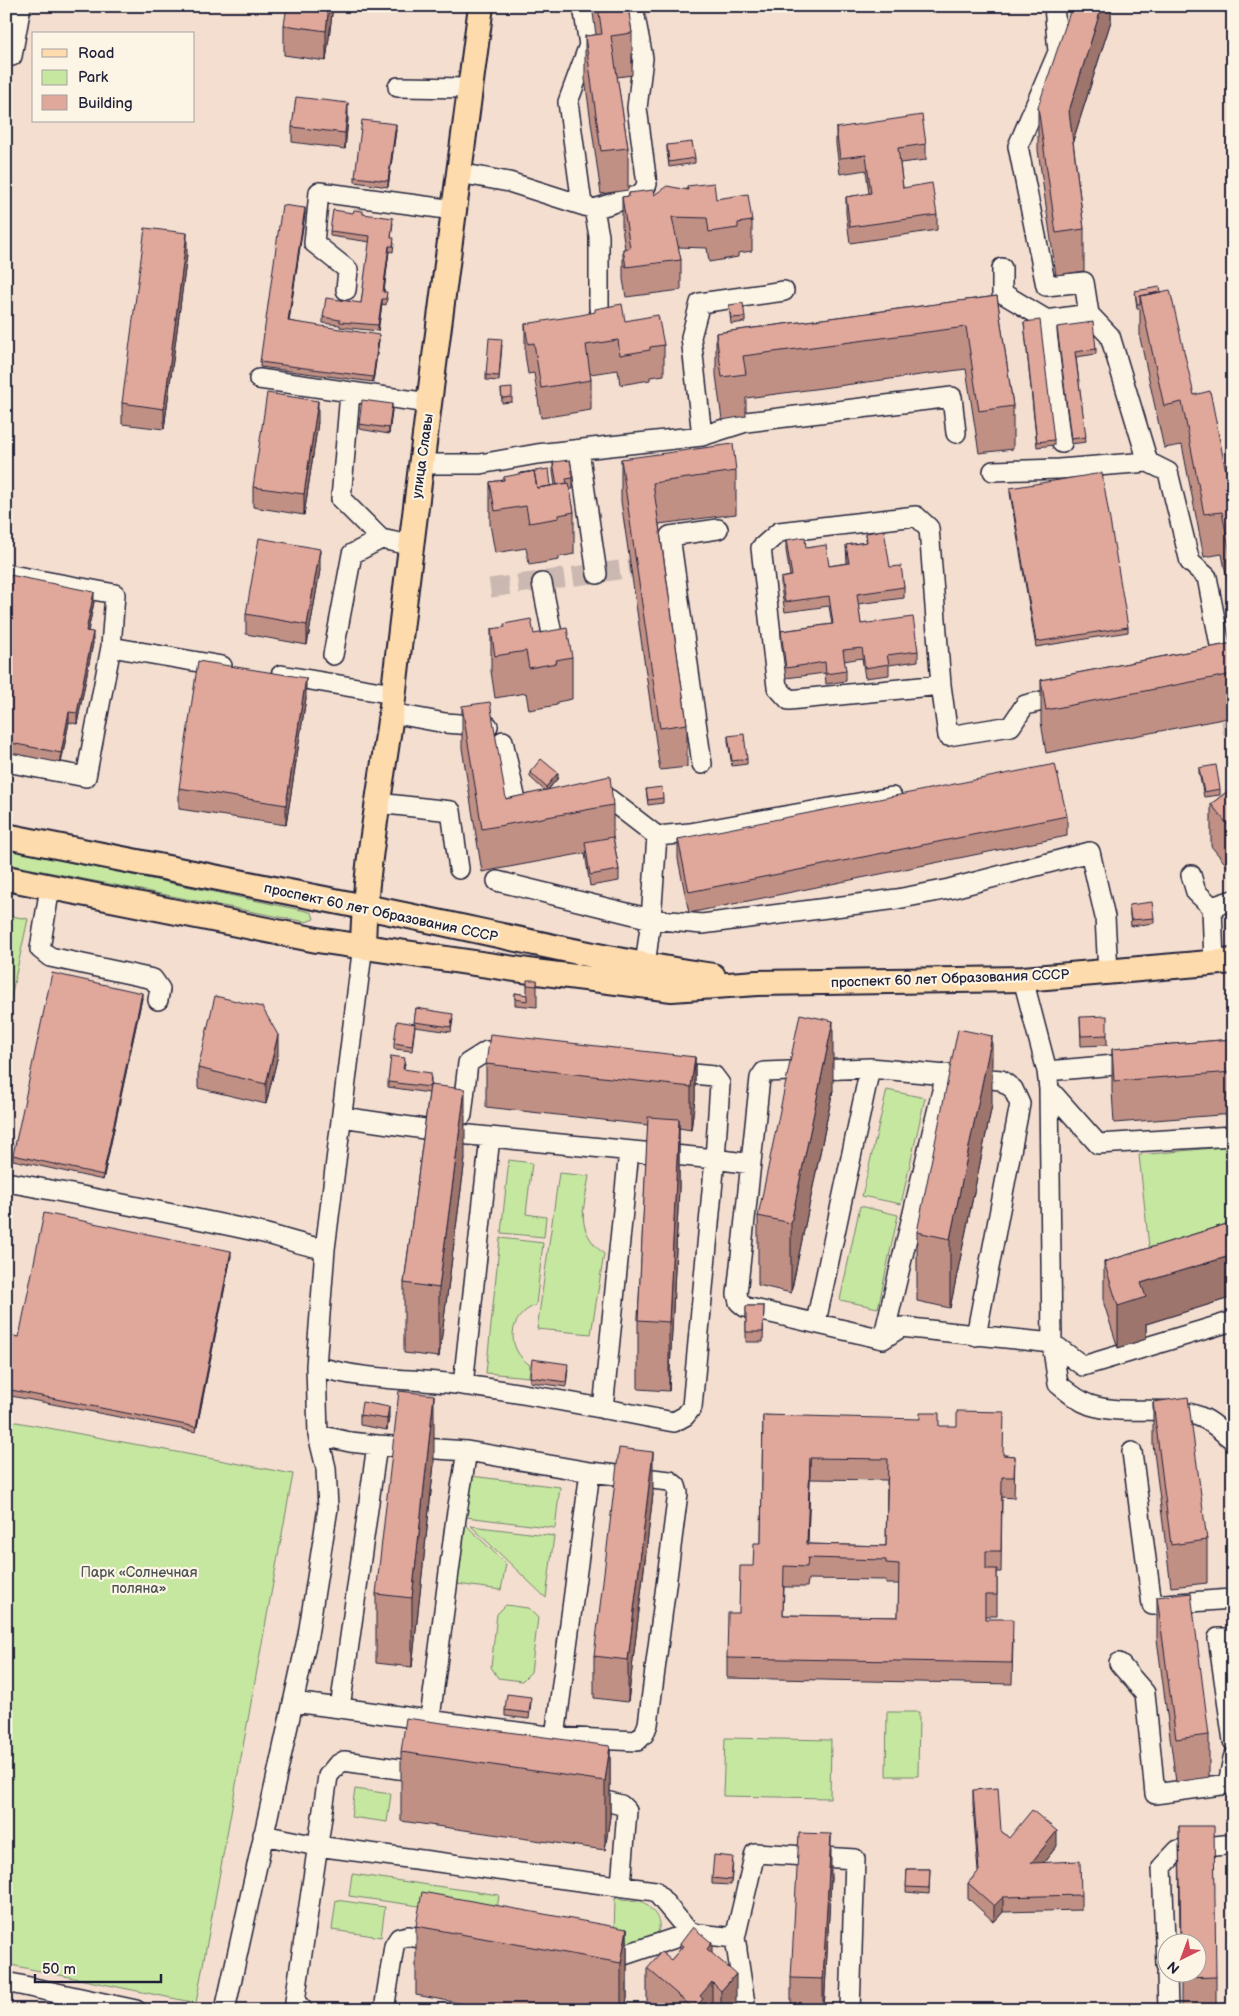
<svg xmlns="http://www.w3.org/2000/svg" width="1239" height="2016" font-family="'Balsamiq Sans',sans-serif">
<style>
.green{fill:#c6e7a0;stroke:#74846e}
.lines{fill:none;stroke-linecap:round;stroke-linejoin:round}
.minor-tunnel{stroke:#cab8b1;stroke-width:19;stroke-dasharray:19 9;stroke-linecap:butt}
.minor-casing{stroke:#22223b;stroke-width:22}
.major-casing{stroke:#22223b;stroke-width:28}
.minor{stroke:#fcf5e5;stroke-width:19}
.major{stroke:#fedbac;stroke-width:24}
.wall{fill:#c19085;stroke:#22223b;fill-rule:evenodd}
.shaded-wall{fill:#9d756c;stroke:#22223b}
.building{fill:#e0a79b;stroke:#22223b;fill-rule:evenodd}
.labels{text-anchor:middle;stroke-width:4.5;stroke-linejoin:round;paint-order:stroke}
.street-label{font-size:14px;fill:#22223b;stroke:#fcf5e5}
.park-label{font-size:14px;fill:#4b5354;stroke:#fcf5e5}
</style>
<rect width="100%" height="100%" fill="#f4decf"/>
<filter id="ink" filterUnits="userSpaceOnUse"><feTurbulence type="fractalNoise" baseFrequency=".02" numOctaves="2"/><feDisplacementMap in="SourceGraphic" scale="10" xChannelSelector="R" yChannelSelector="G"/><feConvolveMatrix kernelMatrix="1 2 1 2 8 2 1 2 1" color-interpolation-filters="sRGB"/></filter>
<g filter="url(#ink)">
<path class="green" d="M6,849L306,911L312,913L314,919L306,922L6,864Z
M6,915L28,919L6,1020Z
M887,1090L925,1098L901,1204L862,1196Z
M1233,1146V1232L1150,1256L1139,1155Z
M509,1160L532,1163L526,1214L546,1217L544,1237L501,1233Z
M559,1173L589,1176C584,1210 574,1228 604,1254L591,1334L537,1329Z
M860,1206L898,1215L878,1308L840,1300Z
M500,1238L543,1243L536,1305C508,1316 505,1348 530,1365L529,1377L486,1373Z
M6,1420L293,1474L196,2003L6,1964Z
M471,1476L560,1487L555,1528L466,1517Z
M465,1524L506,1564L501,1590L457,1584Z
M471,1526L554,1536L546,1598Z
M506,1605L528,1608L538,1618L531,1672L522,1681L498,1678L491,1667L497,1614Z
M887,1712H919L918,1776H886Z
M725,1738L831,1740L830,1798L723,1796Z
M355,1789L391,1794L387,1822L351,1817Z
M352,1874L499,1895L496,1917L349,1896Z
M615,1898L644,1902C653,1911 664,1921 657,1934L620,1948L614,1935Z
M336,1900L385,1907L381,1937L332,1930Z"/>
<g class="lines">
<path class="minor-tunnel" d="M490,588L655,565
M1227,692L1233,735"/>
<g class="minor-casing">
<path id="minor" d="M1054,6L1058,52L1018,146L1046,286L1084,282L1089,314L1110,336L1148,462L1168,472L1190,562L1207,577L1223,661L1213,663
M6,54L12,56L21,6
M398,87L470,88
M459,173L509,182L594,209L642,194L647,184L637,108L643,58L633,6
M582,204L568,102L589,45L583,6
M594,209L599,236V308
M1002,268V293L1047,320L1089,314
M346,290L348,270L314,243L319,192L454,210
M1047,320L1062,443
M259,379L429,403
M350,393L341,499L381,539L410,545
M702,436L691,337L700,303L784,291
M579,450L597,574
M421,464H480L537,454L702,436L746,422L952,397L956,433
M993,471L1059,469L1148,462
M6,574L115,594L111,647L86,777L6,762
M542,583L554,644L543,646
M111,647L222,666
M333,655L352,554L381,539
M281,675L393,694
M941,685L789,700L777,687L761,548L779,532L916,516L929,528L941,685L948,736L1011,726L1025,705L1064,696
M391,713L445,723L488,726
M503,741L520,819L523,818
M702,764L670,536L718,529
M377,803L451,811L459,869
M589,804L609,799L657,836
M1191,875L1196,892L1212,907
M497,881L651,919L702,924L897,899L949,889L1090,852L1105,917L1108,972
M50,887L40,949L50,957L153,979L160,989L158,1000
M1214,963L1212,907L1233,900
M645,966L651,919L657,836L690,833L892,797
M1023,979L1047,1071L1049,1089L1052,1343L1058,1384C1068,1392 1078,1401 1090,1405C1127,1417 1170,1402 1205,1419C1215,1424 1224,1434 1233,1440
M1047,1071L1137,1063
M1049,1089L1098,1144L1233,1136
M462,1115L468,1063L487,1051L512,1053
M342,1117L459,1134L715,1159L720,1084L714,1076L671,1072
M6,1182C88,1196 169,1213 250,1230C276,1235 299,1245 325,1249
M816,1322L870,1068
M976,1336L1020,1104L1013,1089L1001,1080L870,1068L764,1072L760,1078L737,1294L739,1302L745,1307L883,1339L901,1327L1052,1343L1083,1366L1233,1321
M883,1339L946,1074
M316,1366C363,1381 414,1378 463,1385C534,1394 604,1409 674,1422L685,1416L692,1407L715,1159L751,1164
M463,1385L490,1137
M603,1409L629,1151
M318,1435L350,1442L377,1445
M377,1445L467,1451L590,1472L670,1481L676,1486L678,1493L648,1724L644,1734L637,1741L555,1737L340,1708Z
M1132,1452L1152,1605L1231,1599L1233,1597
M1233,1638H1218L1233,1741
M1119,1663L1145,1693L1155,1794L1228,1784L1233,1758
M293,1702L340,1708
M430,1718L456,1518L467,1451
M555,1737L590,1472
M584,1795L621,1805L627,1811L621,1885
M263,1835L317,1846L655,1891L690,1933L735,1938
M737,1949L735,1938L755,1853L855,1859L850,2010
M603,1962L690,1933L735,1938L746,2010
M1166,1965L1162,1867L1178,1850L1233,1844
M1167,1974L1168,2010
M6,1982L136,2010
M225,2010L308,1635L328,1508L326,1468L318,1435L316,1366L325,1249L363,945
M303,2010L295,2001L328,1776L337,1765L344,1761L426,1773
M384,2010L394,1946L399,1938L408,1936L441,1941"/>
</g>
<g class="major-casing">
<path id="major" d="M6,836C126,860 246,883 365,907C481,930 596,959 713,976
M6,878L317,940L536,972L672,989L757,983L1023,979L1233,961
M363,945C365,859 384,776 394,690C420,462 451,234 481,6"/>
</g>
<use href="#minor" class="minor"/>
<use href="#major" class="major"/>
</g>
<path class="wall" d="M333,6L326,61L284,55V25Z
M592,6H628L632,33V75L617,77L628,148V190L601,194L585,79V36L596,35Z
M1111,6V21L1073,141L1084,229V271L1056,275L1038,150V107Z
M348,119L345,149L292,142V127Z
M836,128L926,144V160L900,163L903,188L937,215V230L850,243L846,213V197L869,194L866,170L840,174L836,144Z
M396,130L388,187L355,182V177Z
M667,145L695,158V163L669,167L667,150Z
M687,186L716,199L752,221V251L738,253V257L709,262L707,248L678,247L681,260V290L626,297L623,279V249H625L622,227V197L629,196V193L654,195L687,189Z
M305,213L289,321L379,340L373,382L260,367V362Z
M363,214L393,223L391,238L394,243L393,252L389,251L384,292L387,298L386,305L382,304L378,331L340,327V325L323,323V317L361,303L370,242L330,236V231Z
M187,254L164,429L122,424V403Z
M1135,291L1161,292L1194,395L1233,507V611L1222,554L1204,557L1182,445L1164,448L1140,338V309H1137Z
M997,296L1013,406V449L979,453L966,369L746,398V416L722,420L716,375V333Z
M729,305L745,317V322L731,324Z
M625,321L664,345V375L650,377V380L620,385L618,370L590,374L591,380V410L541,418L534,373L528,374L525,354V324Z
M1024,322L1054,440V445L1037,447Z
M1057,327L1096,349V354L1076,357L1086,442L1071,444L1057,332Z
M502,345L499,381L486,380V375Z
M501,389L512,397V402L502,403Z
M392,410L389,434L359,429V424Z
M318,422L304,515L253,507V487Z
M621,459L736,471V514L659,524L687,724V767L660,770L621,501Z
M553,462L573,478V489H570L574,512V554L559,557V560L529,565L526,548L495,553L490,524V482L504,480V477L551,486L555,485L553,472Z
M1010,488L1128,627V632L1036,647L1010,493Z
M866,533L904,587V598L858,604L861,624L918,651V661L889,665V675L865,678L862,658L844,661L846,671V681L826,684L825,673L786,678L781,641V631L832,624L829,606L785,612L781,588V578L790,576L786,550V540L806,548L829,566L847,563L846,545L866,542Z
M320,570L307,645L246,634V614Z
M6,593L94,602L88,631L93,643L77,724L69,722L61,763L6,752Z
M491,629L534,634L572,657V699L557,702V705L529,710L526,693L495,698L491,671Z
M1233,643V717L1046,753L1041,722V680Z
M306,698L286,825L179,809V788Z
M462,706L506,799L545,791L530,777V772L558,778L548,790L613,805V837L619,870V881L590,886L585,853L482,872L462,748Z
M728,736L747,759V764L732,766L728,741Z
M1199,768L1220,789V795L1204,797L1199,773Z
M1233,787V873L1211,846V804Z
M646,789L663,798V803L648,805Z
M1067,816V836L689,913L678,859V839Z
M1129,905L1154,918V923L1131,926Z
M537,980V1007L515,1005V993L527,995V985Z
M142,998L103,1180L13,1160V1155Z
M416,1008L453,1019L451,1032L415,1027L412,1051L394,1049V1043L414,1024Z
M1080,1017L1107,1035V1045L1081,1046Z
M1233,1039V1114L1114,1123L1112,1091V1049Z
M278,1055L266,1104L198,1088V1068Z
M695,1057V1099L691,1130L679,1128V1188L669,1391L638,1389V1320L648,1125L486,1107V1064Z
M405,1063L404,1069L431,1078V1085L465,1159L439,1357L404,1353V1283L429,1093L388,1087V1082Z
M833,1090L791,1293L758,1285V1216Z
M992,1105L950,1308L917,1301V1232Z
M1233,1222V1297L1146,1324V1339L1118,1348L1104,1304V1262Z
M231,1256L196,1432L6,1395V1335L19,1337Z
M746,1306H764L763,1342H746Z
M568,1369L566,1387L530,1382V1377Z
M1153,1402L1207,1540V1583L1171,1587L1153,1444Z
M360,1415L389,1417L387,1430L360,1425Z
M763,1415L939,1426L1004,1455L1015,1456L1014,1498L1002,1497L1001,1572H997V1616H985V1619L1013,1640L1012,1684L727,1678V1658L739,1613L761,1543ZM810,1479L887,1480L886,1546L808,1544ZM808,1579L886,1580V1584H899L898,1617L783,1615L784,1587H807Z
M434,1464L412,1667L376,1663V1594Z
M653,1494L628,1702L594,1698V1656Z
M1157,1597L1209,1735V1777L1176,1782L1157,1639Z
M531,1702L529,1719L505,1716V1710Z
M610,1746V1816L605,1850L401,1821V1752Z
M973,1790L1001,1831L1009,1838L1057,1846L1044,1862L1081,1895V1910L1003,1912L994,1922L968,1898V1883L978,1872L973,1806Z
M1179,1826L1216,1977V2010H1181V1974H1196V1944H1180Z
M733,1862L731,1885L712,1884V1878Z
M907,1869H930L929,1894L906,1892Z
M831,1877L824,2010H791V1978Z
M416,1926L627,1929V1998L625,2010H497L416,1995Z
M680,1944L712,1953L736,2010H647V1968L671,1960L680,1950Z"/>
<path class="shaded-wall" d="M329,6H333L326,61V31Z
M1102,6H1111V21L1069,153V111Z
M348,103V119L345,149V133Z
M396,124V130L388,187V181Z
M305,208V213L288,326V321Z
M187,233V254L164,429V409Z
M389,246V251L383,297V292Z
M382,299V304L378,331V325Z
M379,335V340L373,382V377Z
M318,401V422L304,515V494Z
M392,404V410L389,434V428Z
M320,549V570L307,645V625Z
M94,592V602L86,641V631Z
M93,632V643L77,724V713Z
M306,678V698L286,825V805Z
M69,712V722L61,763V753Z
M558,773V778L546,792V787Z
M142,993V998L103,1180V1175Z
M833,1021V1090L791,1293V1223Z
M278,1035V1055L266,1104V1084Z
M992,1036V1105L950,1308V1239Z
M695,1057V1099L691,1130V1087Z
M465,1089V1159L439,1357V1288Z
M679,1119V1188L669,1391V1322Z
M231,1251V1256L196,1432V1427Z
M1233,1255V1297L1146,1324V1339L1118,1348V1306L1141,1283Z
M434,1395V1464L412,1667V1598Z
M389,1407V1417L387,1430V1419Z
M653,1452V1494L628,1702V1660Z
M810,1458V1479L807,1564V1544Z
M610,1746V1816L605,1850V1781Z
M1057,1831V1846L1031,1878V1863Z
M831,1834V1877L824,2010H823V1979Z
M1003,1897V1912L994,1922V1906Z
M627,1929V1998L625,2010H621V1963Z
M712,1943V2010H694L700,1996L707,1949Z
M736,1974V2010H721V1991Z"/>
<path class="building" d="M287,6H329L326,31L284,25Z
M598,6H628L632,33L611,36L628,148L601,151L585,36L602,34Z
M1072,6H1102L1069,111L1084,229L1056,233L1038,107Z
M296,97L348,103L345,133L292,127Z
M922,115L926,144L898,148L903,188L932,183L937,215L850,227L846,197L871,193L866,155L840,158L836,128Z
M362,120L396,124L388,181L355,177Z
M692,142L695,158L669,162L667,145Z
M714,183L716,199L748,194L752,221L738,223V228L709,232L707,218L672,217L681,260L626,267L623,249L630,248L622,197L629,196V193L653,190L654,195L667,186L688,190L687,186Z
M282,205L305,208L288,321L379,335L373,377L260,362Z
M333,210L353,213L354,210L363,211V214L393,218L391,238H394L393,246H389L383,292H387L386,299H382L378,325L340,322V320L323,317L326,298L361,303L370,236L330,231Z
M145,228L187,233L164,409L122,403Z
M1160,287L1161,292L1140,296V304H1137L1135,291Z
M1170,290L1194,395L1210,391L1233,507V569L1222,512L1204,514L1182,402L1164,406L1140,296Z
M997,296L1013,406L979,411L966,327L743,356L746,374L722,377L716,333Z
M743,303L745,317L731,318L729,305Z
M622,304L625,321L658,315L664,345L650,347V350L620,355L618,340L586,345L591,380L541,388L534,343L528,344L525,324L581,315L595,312V309Z
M1040,320L1054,440L1037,442L1024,322Z
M1093,322L1096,349L1075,352L1086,437L1071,439L1057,327Z
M489,338L502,339L499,376L486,375Z
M512,388V397L502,398L501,389Z
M267,393L318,401L304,494L253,487Z
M362,400L392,404L389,428L359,424Z
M733,444L736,471L653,483L687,724L660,728L621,459Z
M570,460L573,478L566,479L567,483L557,485L553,462Z
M549,469L551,486L537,488L534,471L520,474V473Z
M534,471L537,488L569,483L574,512L559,515V518L529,523L526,506L495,511L490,482L504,480V477Z
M1102,473L1128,627L1036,642L1010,488Z
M884,530L890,567L901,566L904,587L857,594L861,624L913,617L918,651L887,655L889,664L865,668L862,648L843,650L846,671L826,674L825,662L786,668L781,631L833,624L829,596L785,602L781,578L792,576L786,540L805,537L806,548L826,545L829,566L849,563L846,545L867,542L866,533Z
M259,538L320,549L307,625L246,614Z
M10,575L94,592L86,631L93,632L77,713L69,712L61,753L6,742V593Z
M531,619L534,634L567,628L572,657L556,660L557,663L529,668L526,651L495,656L491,629L505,627L504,624Z
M1233,643V674L1046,710L1041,680Z
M198,661L306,678L286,805L179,788Z
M490,702L506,799L610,776L613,805L482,829L462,706Z
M744,734L747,759L732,761L728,736Z
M541,759L558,773L546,787L530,772Z
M1055,764L1067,816L689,892L678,839Z
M1216,765L1220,789L1204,792L1199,768Z
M662,787L663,798L648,800L646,789Z
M1233,787V831L1211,804Z
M613,837L619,870L590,875L585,842Z
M1152,902L1154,918L1131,920L1129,905Z
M52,973L142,993L103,1175L13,1155Z
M527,980H537V986L527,985Z
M515,993L527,995V1001L515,999Z
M215,996L262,1007L278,1035L266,1084L198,1068Z
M416,1008L453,1014L451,1027L414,1022Z
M800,1014L833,1021L791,1223L758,1216Z
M1107,1016V1035L1081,1036L1080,1017Z
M397,1021L415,1024L412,1046L394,1043Z
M958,1029L992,1036L950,1239L917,1232Z
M490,1034L695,1057L691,1087L486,1064Z
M1233,1039V1072L1114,1081L1112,1049Z
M391,1056L405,1058L403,1069L431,1073L430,1087L388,1082Z
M430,1085L465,1089L439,1288L404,1283Z
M648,1117L679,1119L669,1322L638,1320Z
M44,1213L231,1251L196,1427L6,1389V1335L19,1337Z
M1233,1222V1255L1141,1283L1146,1297L1118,1306L1104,1262Z
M746,1306H764L763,1332H746Z
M532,1359L568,1364L566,1382L530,1377Z
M399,1391L434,1395L412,1598L376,1594Z
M1188,1397L1207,1540L1171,1545L1153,1402Z
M362,1402L389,1407L387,1419L360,1415Z
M957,1411L1004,1412L1003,1455L1015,1456L1014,1477H1002L1001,1551H986V1569H997V1595H985V1619H1013L1012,1663L727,1658L728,1613H739L740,1566H753L754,1543H761L763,1415L920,1419V1413H939V1426H957ZM810,1458L888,1459L886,1546L807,1544ZM808,1558L886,1560V1563L899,1564L898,1617L783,1615L784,1566L807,1567Z
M619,1448L653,1452L628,1660L594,1656Z
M1191,1593L1209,1735L1176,1739L1157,1597Z
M507,1694L531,1697L529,1713L505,1710Z
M406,1718L610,1746L605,1781L401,1752Z
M998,1788L1001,1831L1009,1838L1032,1810L1057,1831L1031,1863L1080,1861L1081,1895L1003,1897L994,1906L968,1883L979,1871L973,1790Z
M1179,1826H1214L1216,1977L1182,1978V1974H1196V1944H1181Z
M799,1833L831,1834L823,1979L791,1978Z
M714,1855L733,1857L731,1880L712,1878Z
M907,1869H930L929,1888L906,1887Z
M422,1892L627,1929L621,1963L416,1926Z
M693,1927L712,1943L707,1949L736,1974L721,1991L712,1982L700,1996L703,1999L694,2009L647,1968L661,1952L671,1960L683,1946L680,1944Z"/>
</g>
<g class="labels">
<g class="street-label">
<text transform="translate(422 456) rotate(-82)" y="5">улица Славы</text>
<text transform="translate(381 912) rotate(12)" y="5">проспект 60 лет Образования СССР</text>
<text transform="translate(950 978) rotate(-2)" y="5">проспект 60 лет Образования СССР</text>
</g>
<g class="park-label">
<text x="139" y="1577">Парк «Солнечная<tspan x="139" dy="16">поляна»</tspan></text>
</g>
</g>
<rect width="1239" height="2016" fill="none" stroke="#fcf5e5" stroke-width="25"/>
<rect x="12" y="12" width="1214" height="1991" fill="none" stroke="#22223b" stroke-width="2" filter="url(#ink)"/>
<rect x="32" y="32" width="162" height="90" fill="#fcf5e5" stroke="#a5a1a1"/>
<rect x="42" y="49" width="25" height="8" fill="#fedbac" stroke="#a5a1a1"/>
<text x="78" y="58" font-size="15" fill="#22223b">Road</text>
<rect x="42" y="70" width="25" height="15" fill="#c6e7a0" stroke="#a5a1a1"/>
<text x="78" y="82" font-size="15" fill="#22223b">Park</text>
<rect x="42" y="95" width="25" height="15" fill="#e0a79b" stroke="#a5a1a1"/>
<text x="78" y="108" font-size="15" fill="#22223b">Building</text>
<g transform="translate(1182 1958) rotate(222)"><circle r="24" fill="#fcf5e5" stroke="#a5a1a1"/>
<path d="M0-4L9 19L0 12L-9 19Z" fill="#d1495b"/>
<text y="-8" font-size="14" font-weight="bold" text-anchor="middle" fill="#22223b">N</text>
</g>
<path d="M35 1974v8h126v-8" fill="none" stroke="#22223b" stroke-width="2.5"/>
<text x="42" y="1974" font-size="15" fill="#22223b" stroke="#fcf5e5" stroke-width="4" paint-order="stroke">50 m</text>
</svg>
